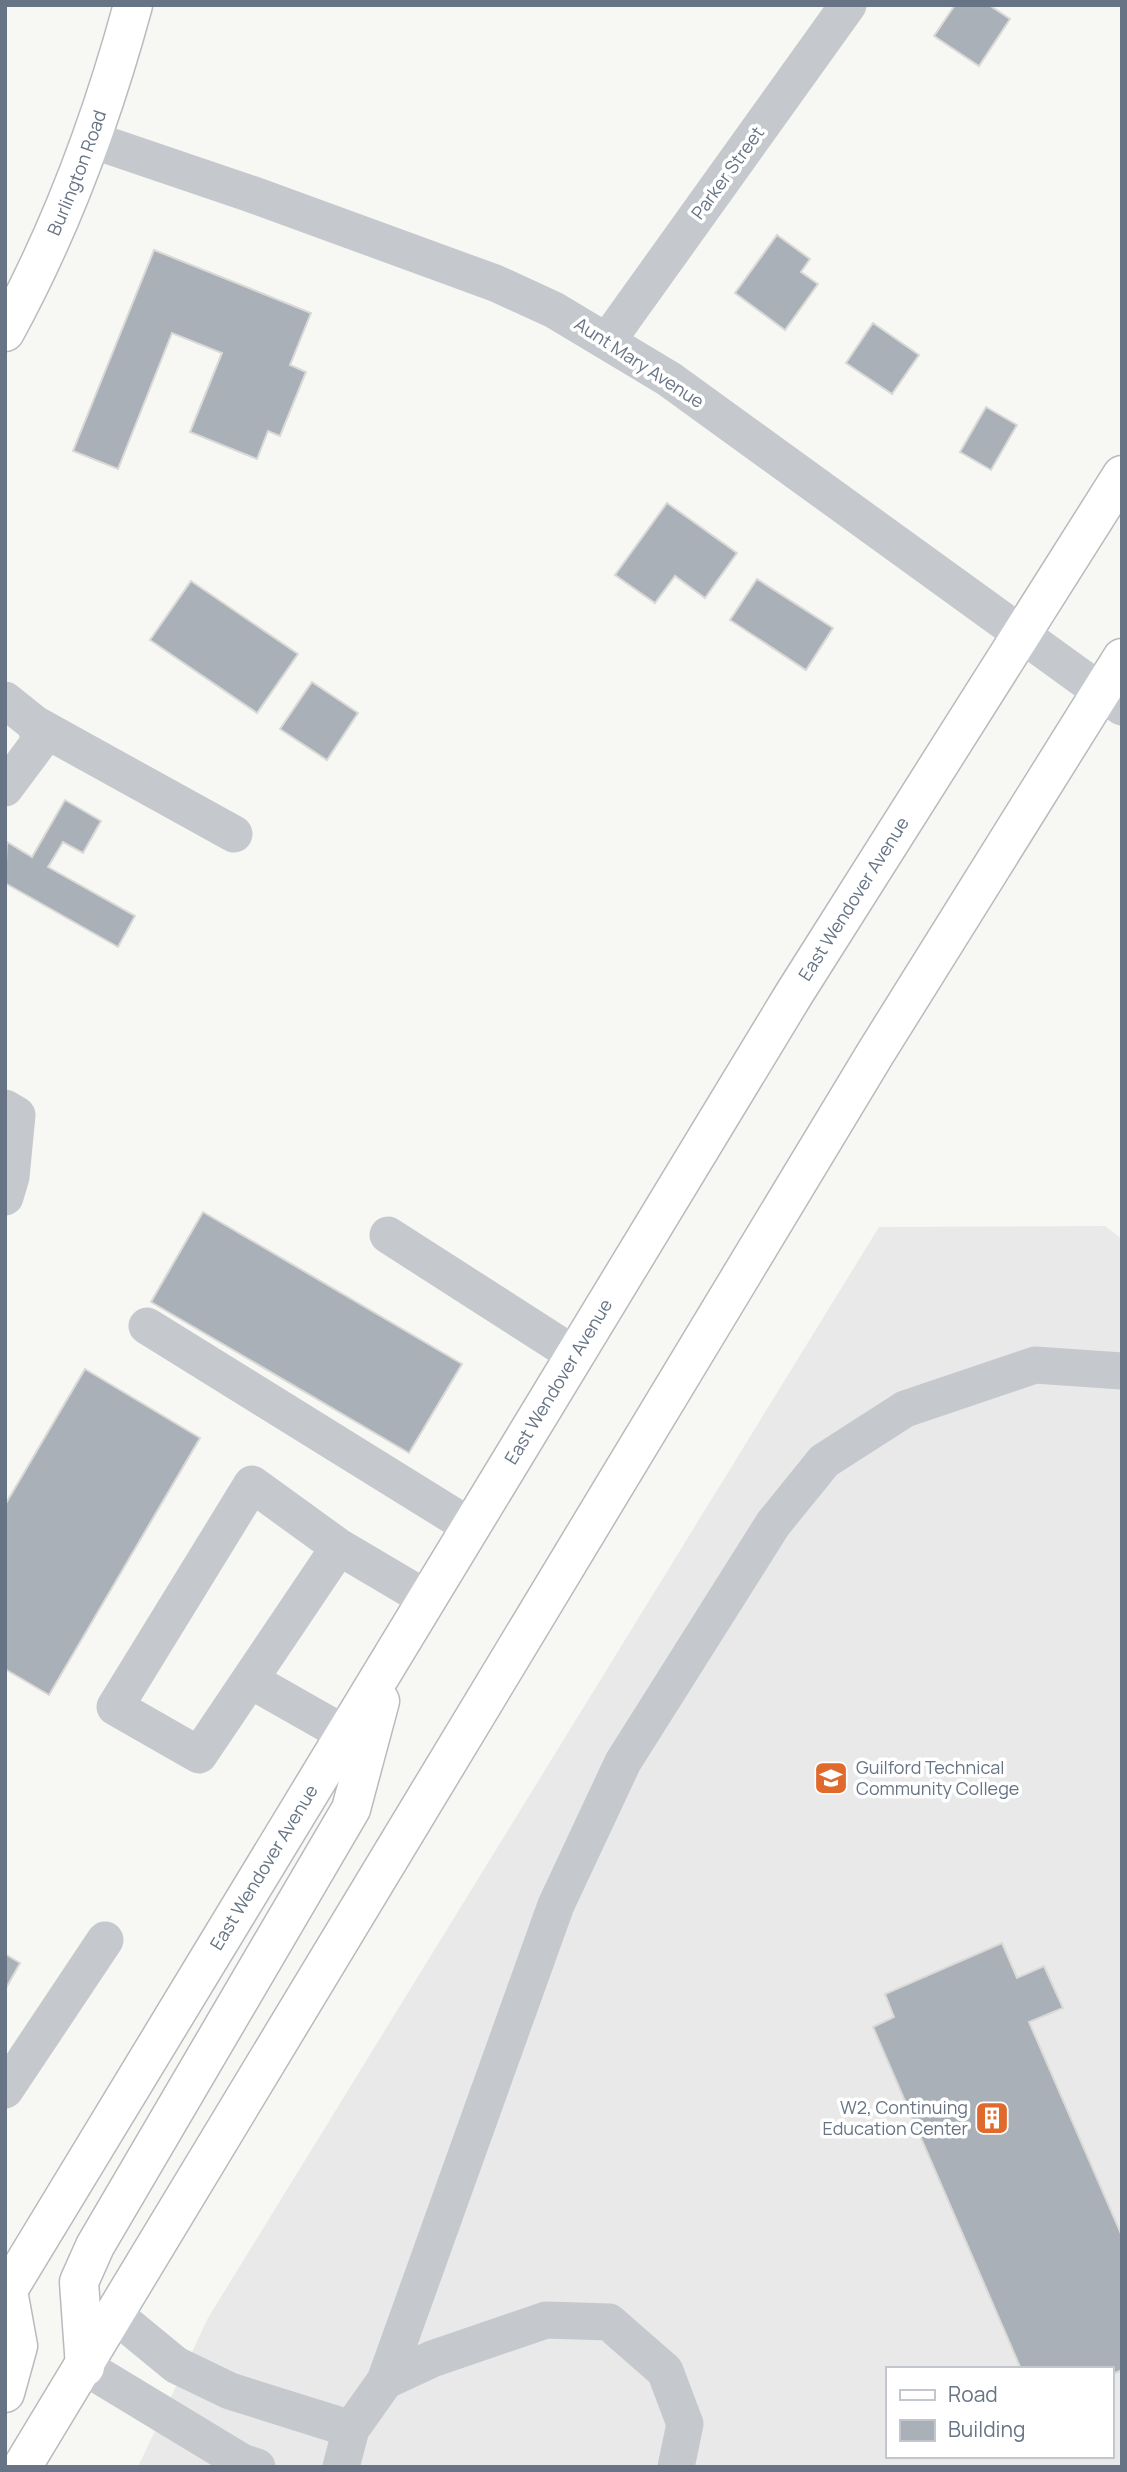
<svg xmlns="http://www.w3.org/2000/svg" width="1127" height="2472" font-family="Manrope,sans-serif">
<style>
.built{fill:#e8e9e8;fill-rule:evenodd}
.building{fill:#aab0b7;stroke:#d9d9d7;stroke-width:2}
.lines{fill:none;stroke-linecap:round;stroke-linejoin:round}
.major-casing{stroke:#b8bbc0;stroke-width:41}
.highway-casing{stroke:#b8babe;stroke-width:41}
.minor{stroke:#c5c8cc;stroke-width:37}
.major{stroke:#fff;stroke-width:38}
.highway{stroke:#fff;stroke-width:38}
.labels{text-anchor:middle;stroke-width:7;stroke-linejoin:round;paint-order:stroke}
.street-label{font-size:18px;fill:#677485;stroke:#fff}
.poi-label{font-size:18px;fill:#677485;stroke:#fff;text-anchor:start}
</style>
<rect width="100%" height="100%" fill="#f7f7f4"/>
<path class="built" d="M1105,1226L1122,1239V2467H138L208,2318L879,1227ZM887,2369H1111V2456H887Z"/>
<path class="building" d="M955,5H989L1010,19L979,66L934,36Z
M777,235L810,259L801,272L818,284L785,330L735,293Z
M154,250L311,313L290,365L306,372L280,436L268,431L257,459L190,432L222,353L172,333L118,469L73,451Z
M873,323L919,355L892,394L846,363Z
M986,407L1017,425L991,470L960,452Z
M667,503L737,553L705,598L675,576L655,603L615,575Z
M757,579L833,628L806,670L730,620Z
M191,581L298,654L257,713L150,640Z
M312,682L358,713L327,760L280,729Z
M65,800L101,821L83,853L63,842L48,867L135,916L118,947L5,883L7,842L32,857Z
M203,1212L462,1364L409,1453L151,1302Z
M85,1369L200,1438L49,1695L5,1669V1505Z
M1002,1943L1017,1978L1044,1966L1063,2008L1029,2022L1122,2236V2370L1111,2375V2369H1021L873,2027L894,2017L885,1994Z
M5,1954L20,1963L5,1990Z"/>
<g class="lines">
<g class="major-casing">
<g id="major">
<path id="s1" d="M5,332C62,228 102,119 133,5"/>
</g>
</g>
<g class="highway-casing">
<g id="highway">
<path id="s2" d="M5,2295L794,994L1122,475"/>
<path d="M85,2367L79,2282L95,2246L351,1809L380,1701"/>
<path d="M5,2393L18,2346L8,2291"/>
<path d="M22,2467L875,1054L1122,658"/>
</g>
</g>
<path class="minor" d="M92,140L251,194L495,283L554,310L669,379L1122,707
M608,340L848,5
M5,700L35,724L40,741L5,788
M35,724L234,834
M5,1108L17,1115L11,1177L5,1197
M388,1235L575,1355
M147,1326L471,1527
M339,1547L199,1755L115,1707L252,1484L339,1547L427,1599
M250,1680L345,1734
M5,2090L105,1940
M114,2314L176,2365L230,2391L351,2429
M85,2367L242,2462L257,2467
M385,2381L556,1905L623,1762L773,1524L824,1461L905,1409L1035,1365L1122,1371
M341,2467L351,2429L385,2381L432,2359L546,2320L609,2322L665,2371L685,2424L676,2467"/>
<use href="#major" class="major"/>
<use href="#highway" class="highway"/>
</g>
<defs>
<g id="university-square" transform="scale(1.75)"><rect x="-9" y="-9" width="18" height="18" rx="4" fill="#df6a2c" stroke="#fff"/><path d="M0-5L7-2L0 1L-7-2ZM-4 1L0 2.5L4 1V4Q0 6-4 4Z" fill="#fff"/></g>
<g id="building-square" transform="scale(1.75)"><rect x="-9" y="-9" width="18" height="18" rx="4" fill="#df6a2c" stroke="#fff"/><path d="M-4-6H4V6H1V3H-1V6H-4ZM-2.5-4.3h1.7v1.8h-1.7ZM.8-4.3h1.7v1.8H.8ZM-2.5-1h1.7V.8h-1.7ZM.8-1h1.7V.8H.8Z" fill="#fff"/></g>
</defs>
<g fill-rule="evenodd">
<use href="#university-square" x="831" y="1778"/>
<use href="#building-square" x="992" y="2118"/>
</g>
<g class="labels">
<g class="street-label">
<text dy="6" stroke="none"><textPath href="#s1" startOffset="175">Burlington Road</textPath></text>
<text transform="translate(728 173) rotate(-54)" y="6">Parker Street</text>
<text transform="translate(639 363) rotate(33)" y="6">Aunt Mary Avenue</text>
<text dy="6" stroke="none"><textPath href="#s2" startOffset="1634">East Wendover Avenue</textPath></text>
<text dy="6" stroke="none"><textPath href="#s2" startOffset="1068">East Wendover Avenue</textPath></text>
<text dy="6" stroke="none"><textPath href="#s2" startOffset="500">East Wendover Avenue</textPath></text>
</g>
<g class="poi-label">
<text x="856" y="1774">Guilford Technical<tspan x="856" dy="21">Community College</tspan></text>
<text x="968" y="2114" text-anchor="end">W2, Continuing<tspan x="968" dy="21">Education Center</tspan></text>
</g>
</g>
<rect width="1127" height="2472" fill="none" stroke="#677485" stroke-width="14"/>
<rect x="886" y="2367" width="228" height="91" fill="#ffffff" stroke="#c2c7ce" stroke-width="2"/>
<rect x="900" y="2390" width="35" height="10" fill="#ffffff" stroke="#c2c7ce" stroke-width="2"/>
<text x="948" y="2402" font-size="21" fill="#677485">Road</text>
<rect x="900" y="2420" width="35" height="21" fill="#aab0b7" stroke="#c2c7ce" stroke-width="2"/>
<text x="948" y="2437" font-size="21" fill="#677485">Building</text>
</svg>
